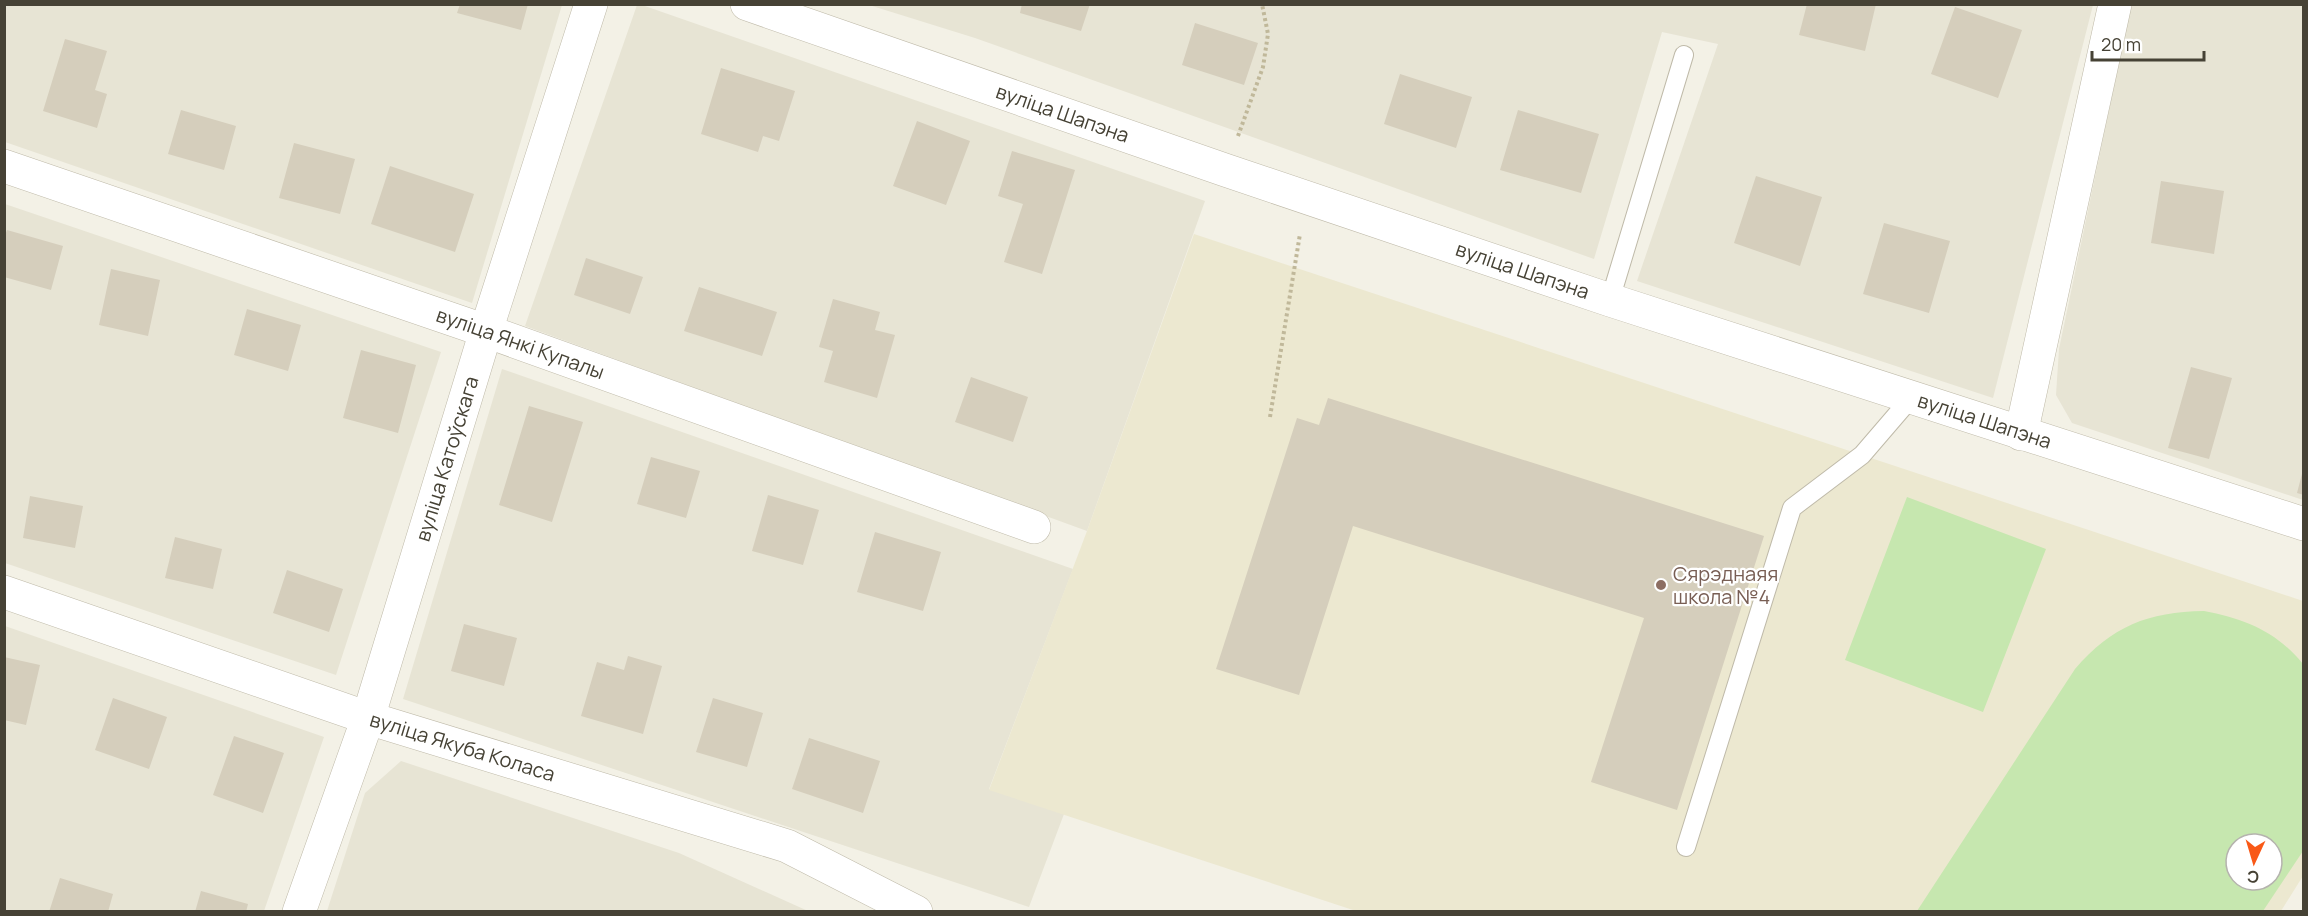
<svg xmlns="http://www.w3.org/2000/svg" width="2308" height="916" font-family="Manrope,sans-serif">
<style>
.residential{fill:#e7e4d4}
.education{fill:#ece8d0;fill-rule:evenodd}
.green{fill:#c6e7af;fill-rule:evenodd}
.building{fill:#d5cebc}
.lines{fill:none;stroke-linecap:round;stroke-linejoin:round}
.lane-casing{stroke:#bfbaa9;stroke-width:20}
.street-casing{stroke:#bfbaa9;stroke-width:34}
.path{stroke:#c0b89a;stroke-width:4;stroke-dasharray:3 3;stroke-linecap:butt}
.lane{stroke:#fff;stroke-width:18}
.street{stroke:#fff;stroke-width:33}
.education-dot{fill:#8d6e63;stroke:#fff;stroke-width:2}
.labels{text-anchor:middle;stroke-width:4.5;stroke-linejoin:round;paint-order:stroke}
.street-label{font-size:20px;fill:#464235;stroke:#fff}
.education-label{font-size:20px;fill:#785e54;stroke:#fff;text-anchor:start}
</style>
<rect width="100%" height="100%" fill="#f3f1e6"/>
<path class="residential" d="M5,5H562L472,303L5,142Z
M637,5H642L1205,201L1087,531L525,326Z
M869,5H2093L1993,398L1637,281L1718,44L1662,32L1594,259L975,38Z
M2131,5H2303V500L2072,423L2056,395L2059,349Z
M5,204L441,352L336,675L5,563Z
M502,369L1073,569L989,789L1064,814L1029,907L403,699Z
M5,626L324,737L264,911L5,912Z
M401,761L679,853L808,911H327L365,793Z"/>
<path class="education" d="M1194,234L2303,601V876L2281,911H1356L989,790L1087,531ZM2236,844H2272V880H2236Z"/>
<path class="green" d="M1907,497L2046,549L1983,712L1845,660Z
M2204,611C2245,619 2276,631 2303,664V851L2263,911H1917L2075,669C2112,626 2148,612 2204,611ZM2236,844H2272V880H2236Z"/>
<path class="building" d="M460,4H528L521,30L457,13Z
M1022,4H1090L1081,31L1020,13Z
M1807,4H1876L1865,51L1799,35Z
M1955,7L2022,30L1998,98L1931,74Z
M1195,23L1258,43L1244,85L1182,65Z
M65,39L107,51L95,90L107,94L97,128L43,111Z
M721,68L795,91L779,141L763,136L758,152L701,134Z
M1400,74L1472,97L1456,148L1384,124Z
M181,110L236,126L224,170L168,154Z
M1518,110L1599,134L1581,193L1500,170Z
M917,121L970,141L946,205L893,186Z
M294,143L355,159L340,214L279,198Z
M1012,151L1075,170L1042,274L1004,262L1023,204L998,196Z
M390,166L474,194L455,252L371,224Z
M1756,176L1822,197L1800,266L1734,243Z
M2161,181L2224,191L2214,254L2151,243Z
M1884,223L1950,241L1929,313L1863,294Z
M7,230L63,246L51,290L4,277V238Z
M586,258L643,277L630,314L574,295Z
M111,269L160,280L148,336L99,325Z
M699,287L777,312L762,356L684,331Z
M833,299L880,312L875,330L895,335L877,398L824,382L833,351L819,347Z
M247,309L301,325L288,371L234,355Z
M361,350L416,365L398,433L343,418Z
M2191,367L2232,378L2209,459L2168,448Z
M971,377L1028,397L1013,442L955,422Z
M1328,398L1764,536L1677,810L1591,782L1644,618L1353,526L1299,695L1216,669L1297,418L1319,425Z
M529,406L583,422L552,522L499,505Z
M651,457L700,471L686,518L637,504Z
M2303,470H2304V495L2297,493Z
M768,495L819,510L803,565L752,551Z
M30,496L83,506L75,548L23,538Z
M875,532L941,552L923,611L857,592Z
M175,537L222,549L213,589L165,578Z
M287,570L343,589L329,632L273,613Z
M464,624L517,638L504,686L451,671Z
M628,656L662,666L643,734L581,716L597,662L624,670Z
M4,657L40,665L26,725L4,720Z
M113,698L167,717L149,769L95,750Z
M713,698L763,713L747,767L696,752Z
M234,736L284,753L263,813L213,795Z
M809,738L880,761L863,813L792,789Z
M60,878L113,894L108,912H49Z
M201,891L248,904L246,912H195Z"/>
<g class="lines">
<g class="lane-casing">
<path id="lane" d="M1610,300L1684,55
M1686,847L1792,508L1862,455L1911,398"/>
</g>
<g class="street-casing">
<g id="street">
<path id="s1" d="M747,4L1225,170L1610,300L2304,524"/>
<path id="s2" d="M4,166L486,331L1034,527"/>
<path d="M2021,434L2115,4"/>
<path id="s3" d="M4,592L368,718L787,846L916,912"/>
<path id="s4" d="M299,912L368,718L486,331L591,4"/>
</g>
</g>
<path class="path" d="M1238,136L1263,67L1268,34L1262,4
M1270,417L1300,234"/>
<use href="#lane" class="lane"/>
<use href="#street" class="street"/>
</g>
<circle class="education-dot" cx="1661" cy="585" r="6"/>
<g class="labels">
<g class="street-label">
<text dy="7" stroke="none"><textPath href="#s1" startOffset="334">вуліца Шапэна</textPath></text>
<text dy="7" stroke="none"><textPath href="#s1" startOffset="820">вуліца Шапэна</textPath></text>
<text dy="7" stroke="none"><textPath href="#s2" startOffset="546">вуліца Янкі Купалы</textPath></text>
<text dy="7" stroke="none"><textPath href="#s1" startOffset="1306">вуліца Шапэна</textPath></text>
<text dy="7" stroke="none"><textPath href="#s4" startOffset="477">вуліца Катоўскага</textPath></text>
<text dy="7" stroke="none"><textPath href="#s3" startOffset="484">вуліца Якуба Коласа</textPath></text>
</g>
<g class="education-label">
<text x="1673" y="581">Сярэднаяя<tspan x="1673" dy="23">школа №4</tspan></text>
</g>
</g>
<rect width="2308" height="916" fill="none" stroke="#464235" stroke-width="12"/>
<g transform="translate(2254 862) rotate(184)"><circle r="28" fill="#ffffff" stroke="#b5b3ae" stroke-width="1.5"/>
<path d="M0-4.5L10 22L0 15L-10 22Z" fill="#f95917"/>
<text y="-9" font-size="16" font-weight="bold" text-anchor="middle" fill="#464235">С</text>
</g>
<path d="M2092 51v9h112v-9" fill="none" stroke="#464235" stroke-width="3"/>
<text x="2101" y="51" font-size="18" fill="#464235" stroke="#ffffff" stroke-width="4.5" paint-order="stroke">20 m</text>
</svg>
